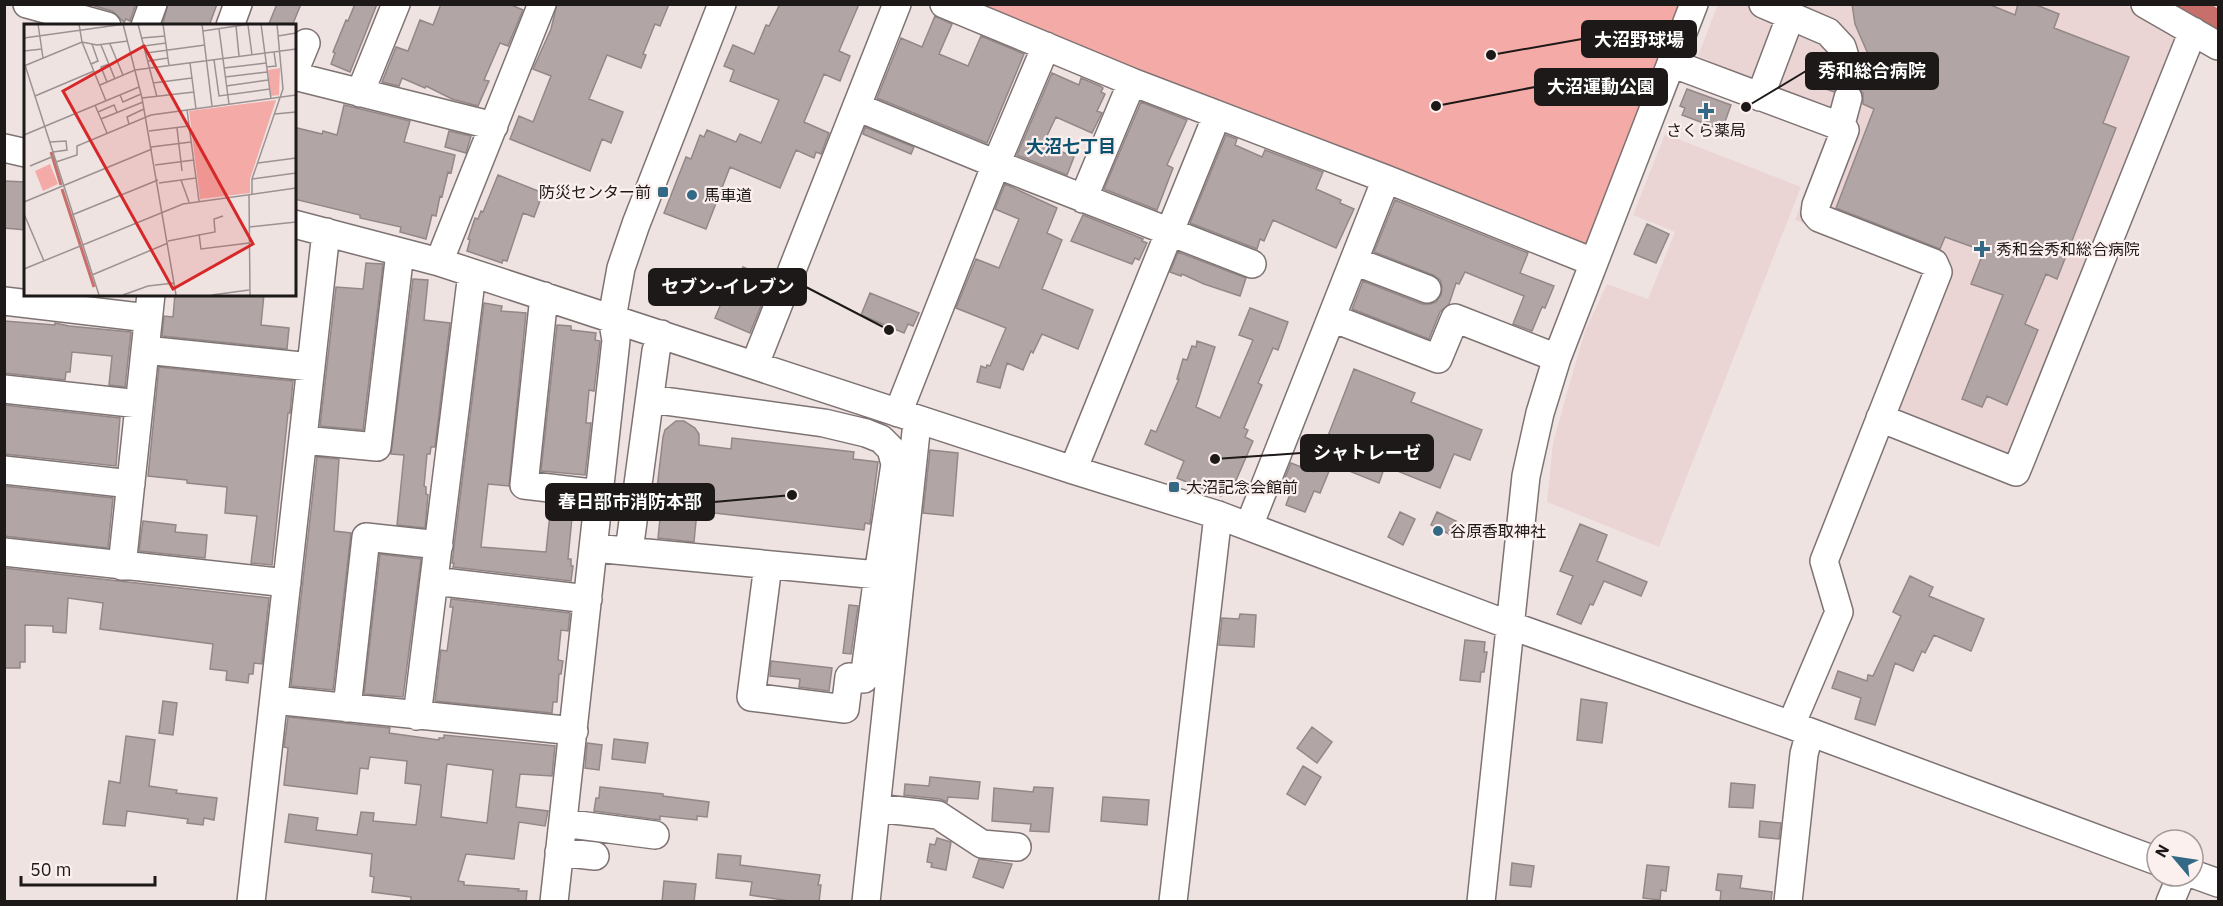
<svg xmlns="http://www.w3.org/2000/svg" width="2223" height="906" font-family="'IBM Plex Sans','Noto Sans JP',sans-serif">
<style>
.built{fill:#ead5d4}
.green{fill:#f4aaa6}
.lines{fill:none;stroke-linecap:round;stroke-linejoin:round}
.river{stroke:#c86e6b;stroke-width:32}
.building{fill:#b1a6a5;stroke:#938887;stroke-width:1.5;fill-rule:evenodd}
.minor-casing{stroke:#7e7373;stroke-width:30}
.minor{stroke:#fff;stroke-width:27}
.poi-dot{fill:#336984;stroke:#fcf0ef;stroke-width:2}
.labels{text-anchor:middle;stroke-width:4.5;stroke-linejoin:round;paint-order:stroke}
.poi-label{font-size:16px;fill:#1d1918;stroke:#fcf0ef;text-anchor:start}
.neighbourhood-label{font-size:18px;font-weight:bold;fill:#0c526f;stroke:#fcf0ef}
.inset-river{fill:none;stroke:#c86e6b;stroke-width:3}
.inset-road{fill:none;stroke:#9b9291;stroke-width:1.5}
.view{fill:#d62828;fill-opacity:0.15;stroke:#d62828;stroke-width:3}
.inset-edge{fill:none;stroke:#1d1918;stroke-width:3}
.leader{fill:none;stroke:#1d1918;stroke-width:2}
.callout-dot{fill:#1d1918;stroke:#fcf0ef;stroke-width:2}
.callout{fill:#1d1918;stroke:#1d1918;stroke-width:2}
.callout-label{font-size:18px;text-anchor:middle;font-weight:bold;fill:#fff}
</style>
<rect width="100%" height="100%" fill="#efe3e2"/>
<path class="built" d="M1718,4L2124,5L2175,33V44L2010,457L1896,408L1947,279L1795,220L1835,115L1698,56Z
M1665,134L1801,187L1659,547L1547,502L1553,443L1566,396L1585,331L1607,284L1648,299L1675,232L1633,215Z"/>
<path class="green" d="M976,5H1684L1585,247Z"/>
<g class="lines">
<path class="river" d="M2178,4L2218,27"/>
</g>
<path class="building" d="M88,4H136L130,21L126,19L124,22L112,11Z
M168,4H217L209,26H162Z
M277,4H301L292,26H268Z
M355,4H377L350,72L331,64L335,53L333,52L346,20L348,21Z
M441,4H509L523,10L508,46L500,43L484,80L489,81L478,106L452,99L426,86L425,88L402,78L399,86L382,82L396,47L408,51L420,20L433,25Z
M557,4H669L660,26L655,24L643,54L646,55L641,68L607,55L589,99L623,112L611,143L602,139L590,171L510,139L519,116L533,122L551,76L533,69L551,29Z
M780,4H859L839,51L850,56L840,81L824,74L804,122L829,133L821,154L816,152L814,158L796,150L780,188L730,167L706,229L664,213L686,157L691,159L700,135L704,137L707,130L736,142L740,134L761,143L779,100L730,81L734,70L724,66L733,45L754,54L766,25L769,26Z
M1852,4H1988L2015,15L2018,4H2034L2059,14L2054,28L2129,57L2103,123L2116,128L2057,279L2046,274L2025,324L2038,330L2007,405L1987,396L1982,407L1962,399L2003,295L1971,284L1984,251L1945,237L1940,249L1836,208L1874,109L1863,104V93L1855,84L1863,76L1881,84L1855,24Z
M935,16L952,24L939,54L968,66L981,36L1024,54L987,143L877,98L901,38L922,47Z
M1052,73L1079,85L1081,78L1100,86L1103,88L1101,92L1105,94L1097,111L1102,113L1092,133L1056,117L1043,144L1074,157L1067,175L1017,155Z
M1833,73L1838,81L1842,84L1834,92L1826,89Z
M1687,89L1731,105L1722,130L1682,115L1685,108L1680,106Z
M1141,102L1187,120L1167,165L1173,168L1157,210L1104,189Z
M344,105L410,121L404,142L455,155L451,173L448,172L442,197L440,196L436,216L432,215L426,239L400,232L401,227L360,218V215L294,199V140L297,128L322,134L323,131L337,135Z
M865,127L914,147L911,154L863,134Z
M449,131L471,136L466,153L445,147Z
M1226,135L1237,139L1235,145L1262,157L1265,150L1323,172L1316,189L1341,200L1340,203L1354,209L1336,248L1273,220L1264,241L1260,239L1257,249L1190,223Z
M498,175L543,193L534,217L523,213L507,261L503,260L502,263L467,251L470,240L468,239L475,218L478,219L481,211L483,212Z
M4,181L26,182V230L4,228Z
M1005,184L1057,208L1047,233L1062,240L1042,289L1093,310L1078,349L1042,334L1033,353L1031,351L1023,370L1007,363L1000,388L977,382L981,366L986,368L987,365L990,366L1006,328L956,308L976,259L999,268L1019,219L995,209Z
M1395,200L1528,253L1520,273L1554,286L1545,308L1542,307L1532,331L1513,324L1524,296L1465,272L1459,284L1456,283L1449,304L1440,312L1429,339L1352,309L1363,281L1422,304H1430L1436,302L1441,295L1442,286L1440,280L1433,275L1374,252Z
M1083,215L1143,239L1142,241L1147,243L1139,260L1135,258L1132,264L1071,241Z
M1647,224L1669,234L1656,263L1634,254Z
M1178,252L1246,278L1240,296L1204,284L1182,274L1181,276L1170,272Z
M366,263L383,264L363,430L320,426L336,287L363,289Z
M743,267L772,279L750,333L715,318L726,292L723,290L730,273L739,277Z
M413,279L428,280L424,320L450,323L435,447H431L430,454H427L424,486L426,487V494L428,495L425,528L397,525L404,455L391,454Z
M870,293L919,313L913,326L908,324L904,333L861,315Z
M175,294H264L261,325L289,328L287,349L162,336L164,316L173,317Z
M484,303L502,306L501,311L526,313L509,486L488,484L481,547L546,552L551,504L573,507L568,559H571V566H573L571,581L453,567L454,563H452Z
M1250,308L1288,322L1278,350L1273,348L1258,383L1262,385L1244,428L1248,430L1245,437L1253,441L1234,485L1227,482L1221,496L1177,478L1184,461L1145,444L1151,430L1156,432L1179,379H1177L1183,359L1187,360L1192,346L1196,347L1197,341L1215,347L1196,407L1220,418L1253,340L1239,335Z
M4,321L55,325V323L69,326L131,332L125,387L109,385L112,356L72,352L70,372H66L65,380L4,373Z
M557,325L571,326V330L596,333L595,340L600,341L594,391L589,390L586,423H591L585,475L541,471Z
M159,367L293,381L290,413H288L272,565L251,563L257,516L225,513L227,487L187,483V480L148,476Z
M1354,369L1415,393L1411,402L1482,430L1470,460L1454,454L1440,488L1385,466L1379,483L1332,464L1320,493L1314,491L1305,512L1286,505L1290,494L1280,490L1291,463L1314,472Z
M4,405L120,418L116,466L4,454Z
M676,421H684L695,428L699,434V445L731,449L732,438L854,452L853,459L878,462L870,524L865,523L864,530L697,511L694,542L658,538L663,490L657,489L663,437L665,430Z
M930,450L958,453L953,516L923,513Z
M317,457L339,459L334,531L351,533L333,690L291,686Z
M4,486L113,498L108,548L4,536Z
M1400,512L1415,519L1403,545L1388,537Z
M1437,512L1456,521L1449,534L1431,525Z
M143,521L176,525L175,532L207,535L205,558L139,551Z
M1580,524L1607,535L1597,561L1647,582L1641,596L1604,581L1593,605L1590,604L1581,624L1557,614L1573,576L1560,571Z
M380,554L421,559L403,697L364,694Z
M4,568L269,598L262,664L254,663L253,674H249L248,683L226,680L227,671L210,669L213,644L100,629L103,603L68,598L66,633L53,632V626L25,625V662H20V668H4Z
M1910,576L1933,587L1929,596L1984,619L1971,651L1934,635L1925,653L1922,651L1913,671L1895,663L1875,725L1855,719L1861,698L1832,688L1838,671L1867,681L1868,675L1873,676L1901,616L1893,612Z
M451,599L570,613L568,631L561,630L558,660L563,661L561,674H559L557,702H553L552,713L435,701L441,650L447,651L453,607H450Z
M849,605L858,606L851,654L843,653Z
M1240,614L1256,615L1254,647L1219,645L1222,618L1239,619Z
M1465,640L1485,642L1484,652H1487L1484,672H1481L1480,682L1460,680Z
M771,661L832,668L829,691L799,687L800,679L770,676Z
M1581,699L1607,703L1602,743L1577,740Z
M163,701L177,703L173,735L159,733Z
M288,717L390,728L389,733L439,740V738H444V735L555,746L552,776L520,774L516,807L548,811L545,826L519,822L514,859L466,854L458,881L464,882V885L519,889L518,891H527L526,902H411V897L372,892L374,877L370,876L372,854L285,842L289,814L318,818L316,830L357,835L361,812L374,813L373,821L416,825L421,785L405,783L407,761L370,757L368,769L360,768L357,794L284,785L288,748L284,747ZM447,764L493,770L487,823L441,817Z
M1312,727L1332,742L1317,763L1297,748Z
M126,736L155,740L149,786L177,790L176,793L217,798L214,820L204,818L203,825L187,823L188,819L127,811L125,826L103,824L109,781L120,783Z
M614,739L648,743L645,763L612,759Z
M587,743L602,745L599,770L585,768Z
M1303,766L1321,777L1305,805L1287,794Z
M930,777L980,782L978,799L948,797L947,802L940,799L904,795L905,784L929,786Z
M1731,783L1755,785L1753,808L1729,807Z
M600,787L663,794V796L709,802L707,817L697,816V820L660,816V820L594,811L596,798H599Z
M1034,787L1053,788L1049,832L1030,831L1031,824L992,821L994,788L1033,792Z
M1103,797L1149,800L1147,825L1101,821Z
M1760,821L1781,823L1779,839L1759,837Z
M937,838L951,842L946,870L931,867L932,863L927,862L930,844L935,845Z
M718,854L741,856L740,865L820,875L818,885H821L819,902H796L750,895L752,882L716,878Z
M979,859L1012,864L1003,888L973,877Z
M1512,863L1534,866L1531,887L1510,885Z
M1647,865L1669,867L1666,891L1661,890L1660,900L1643,898Z
M1718,874L1742,876L1740,888L1772,892L1771,902H1720L1721,891L1716,890Z
M664,881L696,884L694,902H662Z"/>
<g class="lines">
<g class="minor-casing">
<path id="minor" d="M27,4L107,26
M944,4L1132,82L1386,179L1593,262
M1763,4L1828,32L1842,47L1849,70
M2145,4L2218,46
M145,26L153,4
M230,26L238,4
M1671,63L1834,124H1841L1848,98
M294,72L306,43
M294,76L494,126
M360,93L396,4
M1760,97L1791,15
M857,107L996,164L1252,264
M4,148L26,153
M1083,199L1132,82
M294,224L439,262L1073,470L1218,515L1512,626L1791,725L2157,861
M1354,261L1427,289
M439,262L542,4
M544,296L524,485L600,494
M4,301L148,318
M1332,318L1438,359L1455,318L1557,358
M145,350L311,367
M755,364L897,4
M4,389L139,404
M898,413L996,164L1046,46
M1880,418L2016,472L2193,31
M303,440L377,447L400,252
M4,470L131,484
M1073,470L1217,115
M1249,526L1386,179
M594,548L878,575L895,464L891,449L881,439L866,433L824,423L650,399
M629,551L656,351L661,334
M4,552L287,583
M768,565L751,697L845,709L849,677L864,679L878,575
M122,566L151,294
M434,581L588,599
M274,700L574,731
M347,708L366,537L439,545
M417,716L472,273
M1791,725L1839,612L1824,561L1938,272L1934,263L1819,218L1815,213L1816,205L1845,130L1841,124
M876,808L938,815L982,844L1017,847
M563,823L655,835
M559,852L595,856
M2193,874L2218,883
M251,902L326,232
M554,902L616,340L612,318L621,268L636,224L722,4
M866,902L916,432L920,420
M1173,902L1218,515
M1481,902L1526,476L1540,413L1557,358L1694,4
M1788,902L1804,754L1810,732
M2170,902L2181,876"/>
</g>
<use href="#minor" class="minor"/>
</g>
<g class="poi-dot">
<path d="M1703 102h6v6h6v6h-6v6h-6v-6h-6v-6h6z"/>
<rect x="657" y="186" width="12" height="12" rx="3"/>
<circle cx="692" cy="195" r="6"/>
<path d="M1979 240h6v6h6v6h-6v6h-6v-6h-6v-6h6z"/>
<rect x="1168" y="481" width="12" height="12" rx="3"/>
<circle cx="1438" cy="531" r="6"/>
</g>
<g class="labels">
<g class="poi-label">
<text x="1706" y="136" text-anchor="middle">さくら薬局</text>
<text x="651" y="198" text-anchor="end">防災センター前</text>
<text x="704" y="201">馬車道</text>
<text x="1996" y="255">秀和会秀和総合病院</text>
<text x="1186" y="493">大沼記念会館前</text>
<text x="1450" y="537">谷原香取神社</text>
</g>
<g class="neighbourhood-label">
<text x="1071" y="153">大沼七丁目</text>
</g>
</g>
<g transform="translate(24 24)">
<rect width="272" height="272" fill="#efe3e2"/>
<path d="M256,44L255,71L247,72L244,46ZM252,76L226,155V169L176,175L165,87ZM26,140L34,160L19,167L11,147Z" fill="#f4aaa6"/>
<path class="inset-river" d="M27,128L37,161M38,165L70,263"/>
<path class="inset-road" d="M14,0L19,34M55,0L58,18L82,77M99,0L118,74L152,271M114,0L133,73M139,0L145,42M178,0L188,82M237,0L247,75M224,1L228,31M212,2L215,32M195,5L205,80M179,7L226,0M254,12L272,9M0,14L101,0M118,14L141,12M86,20L99,51M77,21L91,55M120,22L142,19M0,27L18,25M122,29L181,21M190,36L195,72L246,65M124,37L144,34M166,39L172,85M67,40L74,37L68,20M1,41L75,271M0,42L58,18L73,21L104,17M242,43L252,42L250,28M200,44L242,39M201,53L243,48M83,58L77,43L85,40M129,59L168,54M76,61L111,46L272,25M202,62L244,56M96,71L99,78L117,70M11,72L70,47M118,74L170,68M71,81L83,109M163,86L175,177M74,88L90,81L93,88M251,90L272,88M77,95L119,78M105,100L103,93L120,85M153,104L158,147M125,107L165,102M0,111L115,63M26,118L42,117L43,126L29,128M127,123L167,118M32,138L53,131V122L127,91L272,71M234,139L272,134M131,141L170,136M6,142L30,132M228,155L272,149M157,156L165,178M135,159L172,154M225,170L226,271M228,170V155L259,65L253,0M0,178L128,125M0,190L20,237M48,191L134,156M225,203L272,198M175,210L177,225L225,219M144,217L191,208L190,195L199,192M0,245L159,180L272,164M68,251L144,219M99,271L124,262L150,259M188,271L225,266"/>
<path class="view" d="M120,22L229,220L149,265L39,67Z"/>
<rect width="272" height="272" class="inset-edge"/>
</g>
<path class="leader" d="M1491 55L1582 39M1746 107L1806 71M1436 106L1535 87M889 330L806 287M1215 459L1301 453M792 495L714 502"/>
<g class="callout-dot">
<circle cx="1491" cy="55" r="6"/>
<circle cx="1746" cy="107" r="6"/>
<circle cx="1436" cy="106" r="6"/>
<circle cx="889" cy="330" r="6"/>
<circle cx="1215" cy="459" r="6"/>
<circle cx="792" cy="495" r="6"/>
</g>
<g class="callout">
<rect x="1582" y="21" width="114" height="36" rx="6"/>
<rect x="1806" y="53" width="132" height="36" rx="6"/>
<rect x="1535" y="69" width="132" height="36" rx="6"/>
<rect x="649" y="269" width="157" height="36" rx="6"/>
<rect x="1301" y="435" width="132" height="36" rx="6"/>
<rect x="546" y="484" width="168" height="36" rx="6"/>
</g>
<g class="callout-label">
<text x="1639" y="46">大沼野球場</text>
<text x="1872" y="77">秀和総合病院</text>
<text x="1601" y="93">大沼運動公園</text>
<text x="728" y="293">セブン-イレブン</text>
<text x="1367" y="459">シャトレーゼ</text>
<text x="630" y="508">春日部市消防本部</text>
</g>
<rect width="2223" height="906" fill="none" stroke="#1d1918" stroke-width="12"/>
<g transform="translate(2175 858) rotate(299)"><circle r="28" fill="#fcf0ef" stroke="#a39a99" stroke-width="1.5"/>
<path d="M0-4.5L10 22L0 15L-10 22Z" fill="#336984"/>
<text y="-9" font-size="16" font-weight="bold" text-anchor="middle" fill="#1d1918">N</text>
</g>
<path d="M21 876v9h134v-9" fill="none" stroke="#1d1918" stroke-width="3"/>
<text x="30" y="876" font-size="18" fill="#1d1918" stroke="#fcf0ef" stroke-width="4.5" paint-order="stroke">50 m</text>
</svg>
